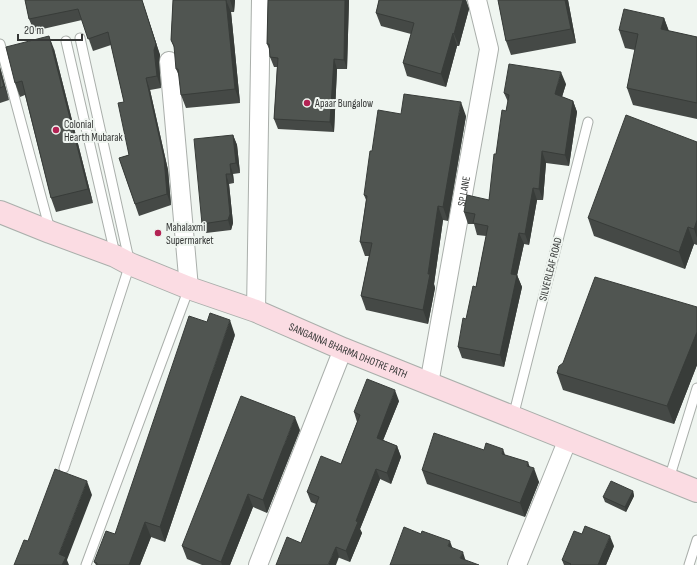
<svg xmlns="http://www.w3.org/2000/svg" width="697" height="565" font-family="'Sofia Sans Condensed',sans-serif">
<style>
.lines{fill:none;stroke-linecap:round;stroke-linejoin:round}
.lane-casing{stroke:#aaafab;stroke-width:11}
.street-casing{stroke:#aaafab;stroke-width:20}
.secondary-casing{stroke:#aaafab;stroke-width:24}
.lane{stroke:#fff;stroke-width:9}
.street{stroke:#fff;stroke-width:18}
.secondary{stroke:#fbdce3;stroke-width:22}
.wall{fill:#454946}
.shaded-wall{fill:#383c39}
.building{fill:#505551;stroke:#383c39}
.poi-dot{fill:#b32354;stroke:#eff5f0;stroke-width:1.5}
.labels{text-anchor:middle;stroke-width:4;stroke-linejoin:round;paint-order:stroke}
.poi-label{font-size:11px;fill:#353736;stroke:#eff5f0;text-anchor:start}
.street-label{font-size:11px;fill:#353736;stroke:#eff5f0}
</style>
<rect width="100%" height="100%" fill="#eff5f0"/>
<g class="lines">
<g class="lane-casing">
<path id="lane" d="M66,41L115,254
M0,44L50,230
M513,417L588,122
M64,468L130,264L80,38
M669,479L697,388
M86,565L189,288
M689,565L697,540"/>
</g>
<g class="street-casing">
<g id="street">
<path d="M169,61L189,288"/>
<path d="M256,311L261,0"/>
<path id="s1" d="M429,384L489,49L477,0"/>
<path d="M258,565L343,349"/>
<path d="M517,565L568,439"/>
</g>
</g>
<g class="secondary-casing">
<g id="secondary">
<path id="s2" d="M0,212L50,232L115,256L130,264L189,288L256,311L343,349L697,491"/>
</g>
</g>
<use href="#lane" class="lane"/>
<use href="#street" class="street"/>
<use href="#secondary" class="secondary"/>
</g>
<path class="wall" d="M25,0H142L160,55L159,62L161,88L150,90L168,170L171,205L139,216L119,158L129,155L124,102L111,45L93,51L82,20L34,31L29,19Z
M173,0H235L234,12H231L240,103L186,108L181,95L179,76L176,69L175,50L171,40Z
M268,0H349L347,69H337L334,132L278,129L274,119L277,67H274L270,57V51L267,44Z
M379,0H466L469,9L459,46H457L446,87L407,76L403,63L411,34L381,26L376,13Z
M498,0H568L576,43L511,55L506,41Z
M664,18L669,31L697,37V119L633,105L627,88L635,50L625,48L619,30Z
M54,49L93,203L56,212L51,198L25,95L20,97L15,83Z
M0,67L9,100L0,103Z
M566,84L562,97L573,101L577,112L569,166L546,163L543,200H537L529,245L524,244L517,275L522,287L504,367L462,358L458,347L476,287L486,236L477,235L474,224H468L464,212L489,200L496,154L508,102L504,93Z
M401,114L466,116L448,221L443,220L434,284L435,288L428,324L366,310L361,296L369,256H365L360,242L366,200L364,195Z
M233,135L237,145L240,173L233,174L234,183L229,184L233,223L231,230L206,233L202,224Z
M697,142V245L694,244L685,269L594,236L588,218Z
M697,307V365L674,424L563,390L557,373Z
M235,335L165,542L151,537L140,565H96L94,562L115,534Z
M399,401L383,440L397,446L401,457L391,484L380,479L360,529L362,533L350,562L301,543L316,504L311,502L307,492L341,464L357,422L354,412Z
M300,430L267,513L253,507L230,565H202L187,559L182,546Z
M484,450L505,455L530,467L539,482L525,517L427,484L422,470Z
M633,491L634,496L626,512L605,502L603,497Z
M614,546L606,565H564L562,560Z"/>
<path class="shaded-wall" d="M142,0L160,55L159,62L161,88L157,76Z
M226,0L231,12L240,103L235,89Z
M230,0H235L234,12Z
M345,0H349L347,69L344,60Z
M463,0H466L469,9L459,46L454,34Z
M565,0H568L576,43L571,29Z
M664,18L670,35L661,29Z
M453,33L457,46L446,87L441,74Z
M49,36L54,49L93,203L88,189Z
M334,59L337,69L334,132L330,122Z
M0,67L9,100L4,86L0,72Z
M561,72L566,84L559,106L555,94Z
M146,78L150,90L168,170L171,205L167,194Z
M573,101L577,112L569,166L565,155Z
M461,102L466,116L448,221L443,207Z
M233,135L237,145L240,173L236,163Z
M542,151L546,163L543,200L539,189Z
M230,164L233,174L234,183L231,174Z
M226,174L229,184L233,223L231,230L228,220Z
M533,188L537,200L529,245L525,234Z
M438,206L443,220L434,284L435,288L428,324L423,310Z
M697,220V238L694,229Z
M688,227L694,244L685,269L679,252Z
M519,233L524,244L515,285L511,274Z
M517,275L522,287L504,367L500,355Z
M230,320L235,335L165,542L160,527Z
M697,332V365L674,424L667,406Z
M395,390L399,401L380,448L377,438Z
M295,417L300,430L267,513L263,500Z
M397,446L401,457L391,484L387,473Z
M503,449L508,463L502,454Z
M528,462L532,473L534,468L539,482L525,517L520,503Z
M376,469L380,479L360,529L362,533L350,562L346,551L356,521Z
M87,481L92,495L67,560L69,565H62L59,554Z
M633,491L634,496L626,512L625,507Z
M248,494L253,507L230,565H222L221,562Z
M145,522L151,537L140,565H129Z
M610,536L614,546L606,565H598Z
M450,541L455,555L448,546Z
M336,547L339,557L336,565H328Z
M463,552L467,565L460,558Z"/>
<path class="building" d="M25,0H142L156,44L154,50L157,76L146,78L164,158L167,194L135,204L119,158L129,155L118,103L124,102L108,32L88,39L78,9L29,19Z
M173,0H226L235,89L181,95L178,69H176L174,46L171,40Z
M268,0H345L344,60L334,59L330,122L274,119L278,58L270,57L269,44H267Z
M379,0H463L454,34L453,33L441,74L403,63L414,23L376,13Z
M498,0H565L571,29L506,41Z
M624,9L664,18L661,29L697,37V103L627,88L638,34L619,30Z
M49,36L88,189L51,198L22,81L15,83L6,47Z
M509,64L561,72L555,94L573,101L565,155L542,151L539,189L533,188L525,234L519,233L511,274L517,275L500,355L458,347L463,318L466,319L473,286L476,287L488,226L473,223L475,214L464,212L467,195L489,200L494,154H496L502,110L506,111L509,95L504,93Z
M0,72L4,86L0,88Z
M404,94L461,102L443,207L438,206L428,274H430L423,310L361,296L372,243L360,242L367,196L364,195L370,151H372L378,110L401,114Z
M626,115L697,142V220L694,229L688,227L679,252L588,218Z
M233,135L236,163L230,164L231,174H226L230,214L228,220L202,224L194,139Z
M595,277L697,307V332L667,406L557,373L559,366L563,363Z
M210,313L230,320L160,527L145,522L129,565H97V563L94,562L106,531L115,534L189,316L207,322Z
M367,379L395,390L377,438L397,446L387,473L376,469L356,521L358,522L346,551L336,547L328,565H276L287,537L301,543L319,497L307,492L321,456L341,464L360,415L354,412Z
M241,396L295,417L263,500L248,494L221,562L182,546Z
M434,433L484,450L486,443L503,449L502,454L528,462L527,466L534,468L520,503L422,470Z
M55,469L87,481L59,554L66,557L62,565H14L24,540L28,541Z
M611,481L633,491L625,507L603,497Z
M585,526L610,536L598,565H570L571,564L562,560L574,531L582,534Z
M404,527L421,534L422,531L450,541L448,546L463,552L460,558L479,565H390Z"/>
<g class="poi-dot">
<circle cx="307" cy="103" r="4"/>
<circle cx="56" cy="130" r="4"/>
<circle cx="158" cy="233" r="4"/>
</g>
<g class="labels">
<g class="poi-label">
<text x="315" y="107">Apaar Bungalow</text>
<text x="64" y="128">Colonial<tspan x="64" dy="13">Hearth Mubarak</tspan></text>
<text x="166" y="231">Mahalaxmi<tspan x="166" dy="13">Supermarket</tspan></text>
</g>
<g class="street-label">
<text dy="4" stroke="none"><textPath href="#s1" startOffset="196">SP LANE</textPath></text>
<text transform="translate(550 269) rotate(-76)" y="4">SILVERLEAF ROAD</text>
<text dy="4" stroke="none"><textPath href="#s2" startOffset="375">SANGANNA BHARMA DHOTRE PATH</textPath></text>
</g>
</g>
<path d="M18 34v6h64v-6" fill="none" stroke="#353736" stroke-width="2"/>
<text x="24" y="34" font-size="12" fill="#353736" stroke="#eff5f0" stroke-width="3" paint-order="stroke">20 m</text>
</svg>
